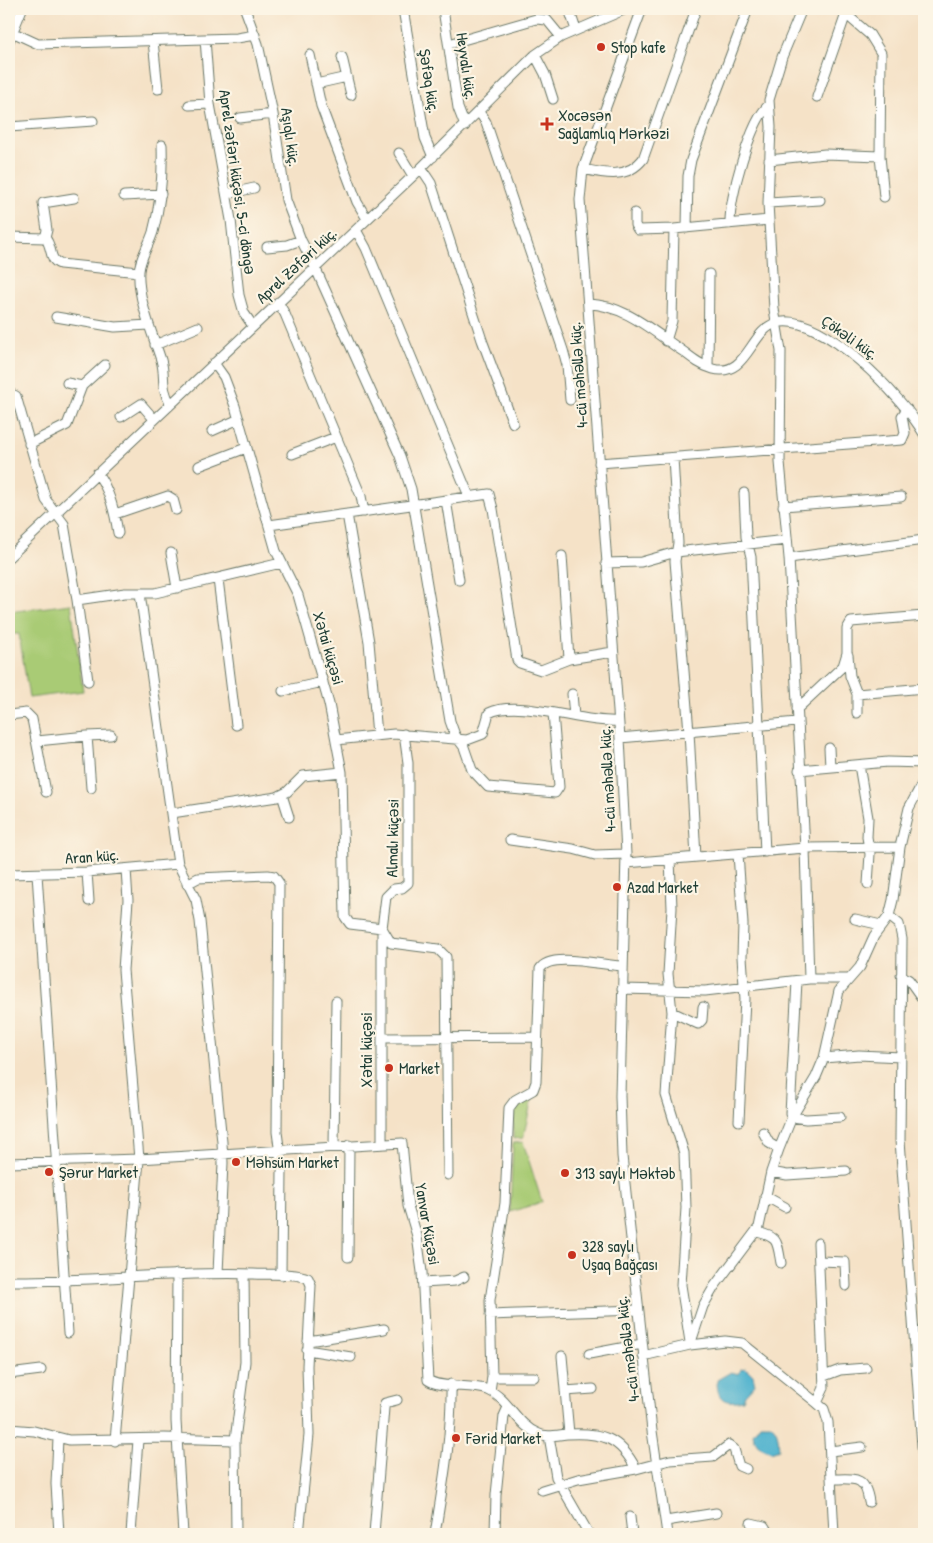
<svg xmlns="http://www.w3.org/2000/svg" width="933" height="1543" font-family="'Patrick Hand',sans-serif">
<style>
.green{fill:#a9cb74;stroke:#648454}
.water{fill:#50b2ce;stroke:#387881}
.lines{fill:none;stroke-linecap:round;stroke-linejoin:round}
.minor-casing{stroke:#6a7767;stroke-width:11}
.minor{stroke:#fff;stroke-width:9}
.poi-dot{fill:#c8321e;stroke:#fcf5e5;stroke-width:2}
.labels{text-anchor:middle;stroke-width:4.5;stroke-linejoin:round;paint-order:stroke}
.poi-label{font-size:16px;fill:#1f3d34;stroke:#fcf5e5;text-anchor:start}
.street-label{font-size:16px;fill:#1f3d34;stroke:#fcf5e5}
</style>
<rect width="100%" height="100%" fill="#fcf5e5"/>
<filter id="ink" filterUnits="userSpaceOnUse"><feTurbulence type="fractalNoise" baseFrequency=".02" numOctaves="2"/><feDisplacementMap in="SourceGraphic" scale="10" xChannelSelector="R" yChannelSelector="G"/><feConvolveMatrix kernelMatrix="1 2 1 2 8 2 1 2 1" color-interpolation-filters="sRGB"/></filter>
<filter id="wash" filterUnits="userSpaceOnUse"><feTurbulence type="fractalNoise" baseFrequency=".0096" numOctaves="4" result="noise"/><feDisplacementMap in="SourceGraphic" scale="20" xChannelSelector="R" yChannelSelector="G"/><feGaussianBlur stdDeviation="1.12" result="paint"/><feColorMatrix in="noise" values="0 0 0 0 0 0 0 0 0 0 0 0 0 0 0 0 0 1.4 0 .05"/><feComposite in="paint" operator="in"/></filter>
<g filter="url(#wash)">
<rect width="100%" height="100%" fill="#f5e2c7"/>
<path class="green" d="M71,604L83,691L29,698L19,634H12L9,612Z
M533,1095L523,1138L513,1139L514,1104Z
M523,1142L542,1202L510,1212L513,1143Z"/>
<path class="water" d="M746,1368L753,1375L755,1384L745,1395L743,1400C724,1404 717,1400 717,1380L731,1372L739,1374L741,1369Z
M760,1424H771C779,1431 778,1439 779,1449L771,1452C761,1448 755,1445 753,1433Z"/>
</g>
<g filter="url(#ink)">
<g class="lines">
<g class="minor-casing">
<path id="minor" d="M245,9L258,44L273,114L286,200L301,240L315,267L400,456L411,489L450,721L455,735L464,747L472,770L488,787L555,793L559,787L553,713
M403,9L425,138L433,157
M443,9L458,108L465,126
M569,9L576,30
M642,9L583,169L580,200L620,738L626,854L620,1096L622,1156L652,1431L667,1534
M802,9L782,57L769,100L771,127L768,203L774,309L781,351L780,462L789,558L805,848L809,979
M840,9L870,35L881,53L880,156L884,197
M12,32L38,44L237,38L255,35
M205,39L210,104L231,220L239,295L244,313L253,326
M9,41L22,9
M153,41L158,89
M449,44L536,19L547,20L561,37
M310,55L321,106L357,202L367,219
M535,55L545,74L553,99
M342,57L351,95
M316,84L347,77
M817,97L846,14
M189,105L210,104
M479,112L486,122L563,350L567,365L570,400
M240,118L273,114
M9,127L93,121
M162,145C163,175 161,203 153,232C149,245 140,258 139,271C137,298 153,335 161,360C166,377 160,386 170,403
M399,153L413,176
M769,160L825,154L880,156
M421,168L431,183L482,340L513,423
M583,169C606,174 627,179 643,159L696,9
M227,194L254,188
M124,196L161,194
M768,203L820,200
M635,213V225L638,230L674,229L769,220
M730,224C729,199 750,121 769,105
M687,228L688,176L691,160L748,9
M356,230L366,248L469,496
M9,237L45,238C53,246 48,260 60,264L139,272
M45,238L47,230L43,203L74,198
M267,247L287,245L301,240
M278,302L285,314L361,496L364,512
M588,304C626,305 653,332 684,352C693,359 702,366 713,369C747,378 750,331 776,323C821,310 904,399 924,434
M56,317L115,327L149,325
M666,341L672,321L674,229
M155,345L198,327
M214,363L224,377L235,406L276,551L298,595L329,704L342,772L345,917L350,924L382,928V1142
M708,367L709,274
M67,383L82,386
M9,393L16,396L46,500L64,524L77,600L125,593H155L281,563
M121,417L141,404L154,419
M212,431L239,419
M29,444L67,425L82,386L105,365
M292,454L336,437
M673,458L678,543L675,561L689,732L696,857
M599,463L902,440L905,433L902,416L907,409
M199,466L246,448
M97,473C110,490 115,513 118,533
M744,493L746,537L751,557L765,852
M446,500L459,580
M783,506L901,497
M115,514L168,496L173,499L176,510
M347,514L369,642L377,735
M269,525L489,494L493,509L517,660L520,663L541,670L569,659L613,652
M171,553L177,588
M562,556L569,659
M9,557L413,176L535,55L561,37L626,9
M789,558L924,540
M606,563L641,562L676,552L787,540
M218,579L236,725
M140,593L178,864L196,900L200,921L222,1142L223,1163L218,1273
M77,600L88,681
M848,655L850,676L857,694L924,688
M283,691L323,682
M572,694L574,716
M797,709L843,666L847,653V629L851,622L924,616
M857,713V694
M9,715L26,713L32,719L46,792
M404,734L408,763V883L402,888L394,889L386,897L382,928L391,943L438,949L446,957L448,1175
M87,736L111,735
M620,738L797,722
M336,740L394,734L467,740L483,734L489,713C518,698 585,724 618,721
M37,741L87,736L91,788
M829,748L830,767
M859,765L868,818L867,837L870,854L868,884
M799,770L888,762L924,763
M282,795L289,817
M172,813L277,797L287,792L303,776L342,772
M510,840L573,849L595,855L626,854
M738,854L743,924L742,957L745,999L739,1121
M670,859L672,908L668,974L672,1012L666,1095L684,1153L686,1208L681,1285L690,1342
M626,863L805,848L900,847
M87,872L89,901
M9,874L87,872L178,864
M37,874L68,1333
M187,884L198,878L268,875L274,876L279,883L277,1132L282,1169L281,1275
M889,916L899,924L902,939L900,1140L924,1474
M855,919L881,925
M901,975L909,980L924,1001
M797,981L790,1114L792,1117L806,1119L840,1117
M622,989L705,991L809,979H849
M672,1012L698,1024L702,1020L703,1007
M382,1038L537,1037
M824,1058L859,1055L901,1057
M763,1132L769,1143L779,1149
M334,1146L336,1001
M9,1163L139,1159L402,1143L408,1206L417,1236L422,1272L428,1380C440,1389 471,1384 488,1390C508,1398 517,1425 537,1433C546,1438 557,1435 567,1434C601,1432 620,1437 636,1469L670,1460L713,1457L729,1445L734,1449L739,1466L746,1469
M771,1172L787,1175L846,1171
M765,1196L785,1207
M757,1232C779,1237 777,1242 781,1263
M348,1257L349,1145
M820,1261L845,1262L846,1286
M177,1274L176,1421L183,1534
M9,1281C91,1282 172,1271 254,1274C270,1275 293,1272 308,1278L311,1285L307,1366L309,1435L299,1534
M423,1283L455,1281L464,1277
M490,1315L638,1310
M308,1341L384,1329
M690,1345L703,1306L714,1287L759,1227L771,1172L779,1149L792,1117L816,1077L824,1058L839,991L860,967L874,936L889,916L893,900L900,847L909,808L924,780
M307,1350L351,1357
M589,1354L642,1344
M562,1356L569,1434
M643,1356L690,1345L725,1341L742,1343L817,1403L824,1409L828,1422L834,1534
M9,1374L41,1370
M824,1376L840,1370L866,1368
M492,1377H534
M490,1391L492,1377L490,1300L505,1203L509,1108L515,1100L533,1090L536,1082L540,969C550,951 604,966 623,966
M565,1391L593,1389
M817,1403L824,1388L818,1243
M9,1429L34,1431L69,1440L164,1438L235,1440
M549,1436L556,1477L589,1534
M58,1438L56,1484L59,1534
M115,1441L139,1159L123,970L128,900L126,869
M830,1451L862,1447
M831,1479C855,1479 865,1475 869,1502
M542,1490L578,1479L636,1469
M630,1517L632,1534
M666,1521L716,1513
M751,1523L764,1526L769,1534
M131,1534L138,1440
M236,1534L235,1440L245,1362L244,1274
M374,1534L384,1408L385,1403L397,1400
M435,1534C443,1484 452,1435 451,1384
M495,1534L496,1495L504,1416L508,1407"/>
</g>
<use href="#minor" class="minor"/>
</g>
</g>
<g class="poi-dot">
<circle cx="601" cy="47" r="5"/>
<path d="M544.5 116.5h5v5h5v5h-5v5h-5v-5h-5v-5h5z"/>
<circle cx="617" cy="887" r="5"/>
<circle cx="389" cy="1068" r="5"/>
<circle cx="236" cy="1162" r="5"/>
<circle cx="49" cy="1172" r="5"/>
<circle cx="565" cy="1173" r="5"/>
<circle cx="572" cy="1255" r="5"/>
<circle cx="456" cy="1438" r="5"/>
</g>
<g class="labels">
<g class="poi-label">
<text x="611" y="53">Stop kafe</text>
<text x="558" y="121">Xocəsən<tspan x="558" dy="18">Sağlamlıq Mərkəzi</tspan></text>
<text x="627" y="893">Azad Market</text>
<text x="399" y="1074">Market</text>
<text x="246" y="1168">Məhsüm Market</text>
<text x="59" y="1178">Şərur Market</text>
<text x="575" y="1179">313 saylı Məktəb</text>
<text x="582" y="1252">328 saylı<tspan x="582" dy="18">Uşaq Bağçası</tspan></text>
<text x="466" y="1444">Fərid Market</text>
</g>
<g class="street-label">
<text transform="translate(467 66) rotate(82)" y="6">Heyvalı küç.</text>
<text transform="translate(430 81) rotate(81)" y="6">Şəfəq küç.</text>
<text transform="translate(291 137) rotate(82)" y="6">Aşıqlı küç.</text>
<text transform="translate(238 182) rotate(82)" y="6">Aprel zəfəri küçəsi, 5-ci döngə</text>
<text transform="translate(296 265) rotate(-43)" y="6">Aprel Zəfəri küç.</text>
<text transform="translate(850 337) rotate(35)" y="6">Çökəli küç.</text>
<text transform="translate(578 375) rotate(-94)" y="6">4-cü məhəllə küç.</text>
<text transform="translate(329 648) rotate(74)" y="6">Xətai küçəsi</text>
<text transform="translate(607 779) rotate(-93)" y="6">4-cü məhəllə küç.</text>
<text transform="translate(392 838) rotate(-89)" y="6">Almalı küçəsi</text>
<text transform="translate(92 856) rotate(-4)" y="6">Aran küç.</text>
<text transform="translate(366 1050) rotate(-90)" y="6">Xətai küçəsi</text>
<text transform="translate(428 1224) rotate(80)" y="6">Yanvar Küçəsi</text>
<text transform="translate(627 1349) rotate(-97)" y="6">4-cü məhəllə küç.</text>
</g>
</g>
<rect width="933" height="1543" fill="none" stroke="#fcf5e5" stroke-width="30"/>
</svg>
